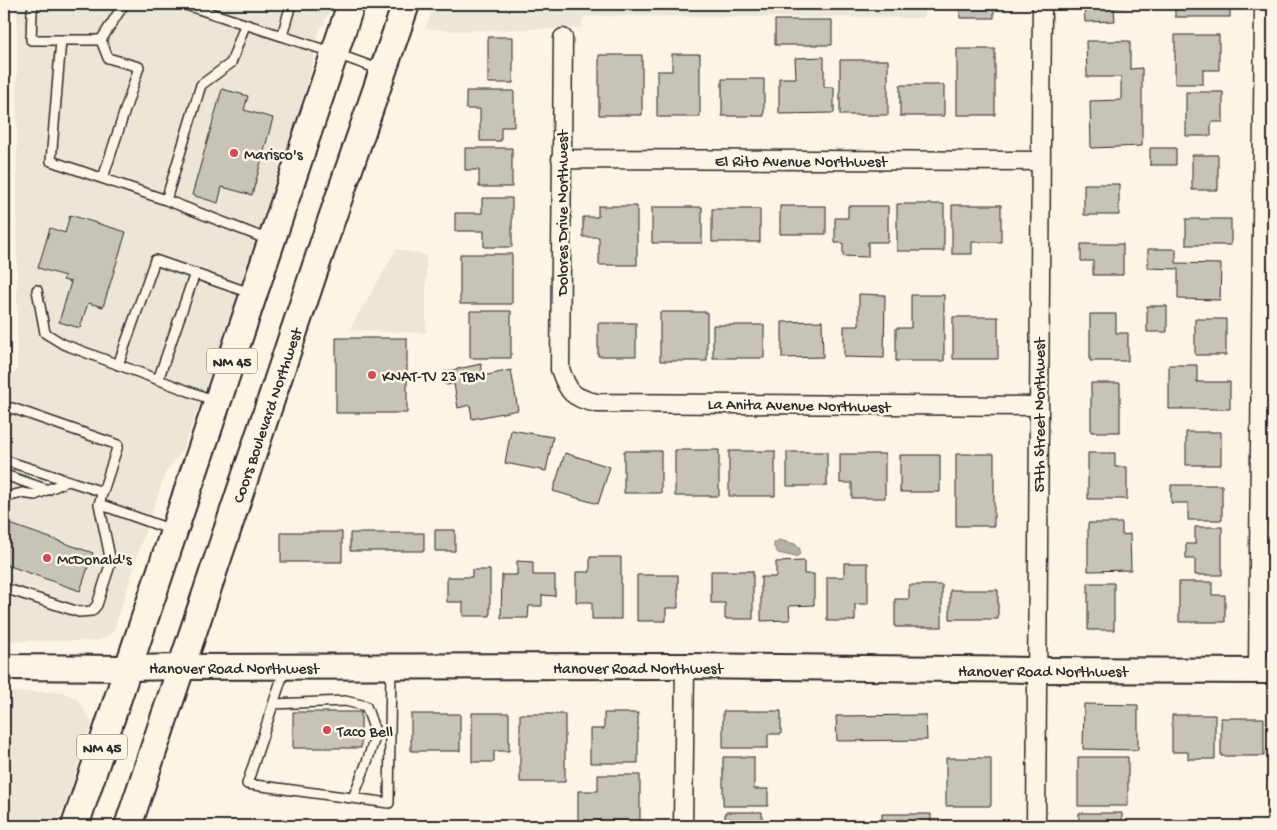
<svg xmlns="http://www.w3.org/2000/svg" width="1277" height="830" font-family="'Gochi Hand',sans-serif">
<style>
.built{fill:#ece6d7}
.water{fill:#b4b0a5;stroke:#7d7b74}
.building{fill:#c8c3b7;stroke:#2b2b2b}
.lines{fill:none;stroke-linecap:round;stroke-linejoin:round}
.lane-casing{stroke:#2b2b2b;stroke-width:12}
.street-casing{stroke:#2b2b2b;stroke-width:21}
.secondary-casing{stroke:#2b2b2b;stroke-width:28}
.primary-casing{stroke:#2b2b2b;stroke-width:30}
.lane{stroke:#fcf5e5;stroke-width:9}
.street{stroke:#fcf5e5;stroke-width:18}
.secondary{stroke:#fcf5e5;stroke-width:24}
.primary{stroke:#fcf5e5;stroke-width:26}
.poi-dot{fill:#d1495b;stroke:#fcf5e5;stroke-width:2}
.labels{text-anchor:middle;stroke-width:5;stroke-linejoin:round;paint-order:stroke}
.shield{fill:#fcf5e5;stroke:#6a6863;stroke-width:1}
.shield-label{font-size:15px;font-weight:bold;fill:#2b2b2b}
.poi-label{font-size:16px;fill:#2b2b2b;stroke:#fcf5e5;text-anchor:start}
.street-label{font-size:16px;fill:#2b2b2b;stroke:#fcf5e5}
</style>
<rect width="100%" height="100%" fill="#fcf5e5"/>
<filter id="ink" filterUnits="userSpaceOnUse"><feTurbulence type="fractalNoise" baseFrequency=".02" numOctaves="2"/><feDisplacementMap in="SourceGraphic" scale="10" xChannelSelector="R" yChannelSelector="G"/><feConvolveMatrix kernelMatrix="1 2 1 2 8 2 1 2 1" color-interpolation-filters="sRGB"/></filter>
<g filter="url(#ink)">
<path class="built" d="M17,4H332L331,10L319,31L311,71L252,260L190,430L180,454L166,472L144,535L114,630L105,638L93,641H4V377L17,371Z
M434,4H924V18L584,16L581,28L452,31L426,28Z
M397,249L426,255V333L349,330Z
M4,692H62L77,699L92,723L58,826H4Z"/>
<path class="water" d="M779,540L795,544L800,549V554L796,557L778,553L774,547V543Z"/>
<path class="building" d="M960,4H994V18H960Z
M1084,4H1127V7L1114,8L1115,21L1085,22Z
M1175,4H1230V17H1175Z
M775,20H832V45H775Z
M1175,35H1219V70H1203V84H1175Z
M488,37H513V83H488Z
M1086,41H1130V69L1142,68V146L1091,148L1090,101L1121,100V77H1087Z
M957,49H995V115H957Z
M672,54H700V117H657V71H672Z
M599,55H642V115H599Z
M824,57V87H834V113L779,114V78H796L795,58Z
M840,60H888V115H840Z
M722,79H764V116H722Z
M900,85H944V116H900Z
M222,89L248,96L244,110L273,118L252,195L222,187L218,203L192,195Z
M466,91H514V127H501V141H480V109H466Z
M1186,92H1223V122H1211V136H1186Z
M465,148H512V187H479V170H465Z
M1150,148H1176V165H1150Z
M1192,155H1218V190H1192Z
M1084,184H1119V215H1084Z
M482,198H512V247H484V231H455V213H482Z
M897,204H944V251H897Z
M952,205H1001V242H972V254H952Z
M598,206H637V265H599V237H583V217H598Z
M780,206H826V234H780Z
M848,206H888V242H868V257L843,256V243H835V218H848Z
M652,207H702V243H652Z
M712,209H760V242H712Z
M70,215L126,232L103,307L88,303L80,328L59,322L71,282L63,280L65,276L38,268L50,228L65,233Z
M1186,219H1231V245H1186Z
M1081,244H1123V275H1093V261H1081Z
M1148,249H1176V263L1221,264L1220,300L1178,299V269L1148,268Z
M460,254H512V304H460Z
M859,294L885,295L884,358L844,357V326H859Z
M911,295H944V361H896V328H911Z
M1147,306H1167V332H1147Z
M470,311H511V358H470Z
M660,312H707V361H660Z
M1090,314H1116V333H1128V361H1090Z
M953,317H998V359H953Z
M1195,319H1226V355H1195Z
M822,321L823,357L782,358V322Z
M598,323H636V356H598Z
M713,325H764V358H713Z
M336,338H407V413H336Z
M481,364L483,376L511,370L518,410L472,419L470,405L458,408L454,384L446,385L443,372Z
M1169,365H1197V382H1230V409H1169Z
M1091,383H1120V432H1091Z
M511,430L553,437L546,471L505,463Z
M1186,432H1221V465H1186Z
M675,450H719V496H675Z
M624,451H661V493H624Z
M729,451H775V496H729Z
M787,452H827V486H787Z
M565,453L610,467L598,504L553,491Z
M1088,453H1115V467H1127V499H1088Z
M840,454H885V498H852V483H840Z
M956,454H994V526H956Z
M900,455H940V492H900Z
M1171,485H1222V520H1188V503H1171Z
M1088,523H1122V535L1130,534L1131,570L1088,571Z
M10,524L93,553L80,591L4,564V541Z
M1195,527H1222V575H1195V559H1186V544H1195Z
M435,530H455V551H435Z
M281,532H342V562H281Z
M350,533H424V551H350Z
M590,557H621V619H592V602H576V572H590Z
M517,561L533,562V575H555V596L542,595V606H529L528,618H501L502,575H517Z
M804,561V574H814V605L789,606L790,620L761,621V577H776V562Z
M844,563H868V604H855V621H827V577H844Z
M472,570H490V616H463V602H447V577H472Z
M711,571H753V619H725V603H711Z
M637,575H678V608H666V621H637Z
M1179,582H1212V595H1225V622H1179Z
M1088,583H1114V630H1088Z
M909,585H942V627H895V599H909Z
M950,590H998V619H950Z
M1084,704L1138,705V750L1083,749Z
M723,711H781V734H768V748H723Z
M293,712H361V748H293Z
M472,713H509V751H494V762H472Z
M604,713H638V763H590V729H604Z
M411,714H460V751H411Z
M520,714H565V782H520Z
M926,715L927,740L837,741L836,716Z
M1172,715H1215V759H1188V752H1172Z
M1221,718H1264V756H1221Z
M1271,722H1273V772H1271Z
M723,757H754V789H768V806H723Z
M1078,757H1128V806H1078Z
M946,758H991V806H946Z
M598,775H640V821H578V791H598Z
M725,812H762V826H725Z
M1079,813H1122V826H1079Z
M882,814H931V826H882Z"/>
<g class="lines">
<g class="lane-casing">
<path id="lane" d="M34,4L32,11L31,40H101L124,4
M183,4L334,53L381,70
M245,25L231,63L201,85L166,200L269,240
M282,36L291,4
M61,40L51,161L166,200
M101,40L108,58L139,67L103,178
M37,290L45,333L63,344L215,401
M118,365L155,260L253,294
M158,380L195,273
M4,413L12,408L118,445L99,504L172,530
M4,460L103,492
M4,476H8L48,490
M4,500L10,496L22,493L35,495L68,481
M4,588L79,612L92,611L97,605L111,562L99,504
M285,668L247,784L389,803L391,667
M273,704L345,701L366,706L376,734L367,762L353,798"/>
</g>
<g class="street-casing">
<path id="street" d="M563,38L560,369C568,392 572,398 597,403L1038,406
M561,159L1040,161
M1258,670L1264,4
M683,826L685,666
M1036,826L1042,4"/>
</g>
<g class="secondary-casing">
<path id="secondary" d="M4,667L129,668L181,667L685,666L1037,670L1273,671"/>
</g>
<g class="primary-casing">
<path id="primary" d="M75,826L351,4
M128,826L331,221L406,4"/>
</g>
<use href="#lane" class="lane"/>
<use href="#street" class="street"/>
<use href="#secondary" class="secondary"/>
<use href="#primary" class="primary"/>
</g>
</g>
<g class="poi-dot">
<circle cx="234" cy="153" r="5"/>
<circle cx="372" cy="375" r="5"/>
<circle cx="47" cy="558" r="5"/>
<circle cx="327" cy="730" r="5"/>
</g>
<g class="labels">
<g class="shield">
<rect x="207" y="348.5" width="50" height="25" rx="4"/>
<rect x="77" y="734.5" width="50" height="25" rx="4"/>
</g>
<g class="shield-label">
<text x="232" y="366">NM 45</text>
<text x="102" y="752">NM 45</text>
</g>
<g class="poi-label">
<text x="244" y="159">Marisco's</text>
<text x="382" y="381">KNAT-TV 23 TBN</text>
<text x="57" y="564">McDonald's</text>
<text x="337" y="736">Taco Bell</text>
</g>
<g class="street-label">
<text x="801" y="166">El Rito Avenue Northwest</text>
<text transform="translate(561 213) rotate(-90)" y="6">Dolores Drive Northwest</text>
<text transform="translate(799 404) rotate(1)" y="6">La Anita Avenue Northwest</text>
<text transform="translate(266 415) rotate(-71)" y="6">Coors Boulevard Northwest</text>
<text transform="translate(1038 415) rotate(-90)" y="6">57th Street Northwest</text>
<text x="234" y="673">Hanover Road Northwest</text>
<text x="638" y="673">Hanover Road Northwest</text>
<text x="1043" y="676">Hanover Road Northwest</text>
</g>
</g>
<rect width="1277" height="830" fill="none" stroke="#fcf5e5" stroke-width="20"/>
<rect x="10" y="10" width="1257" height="810" fill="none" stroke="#2b2b2b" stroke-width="2" filter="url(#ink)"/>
</svg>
